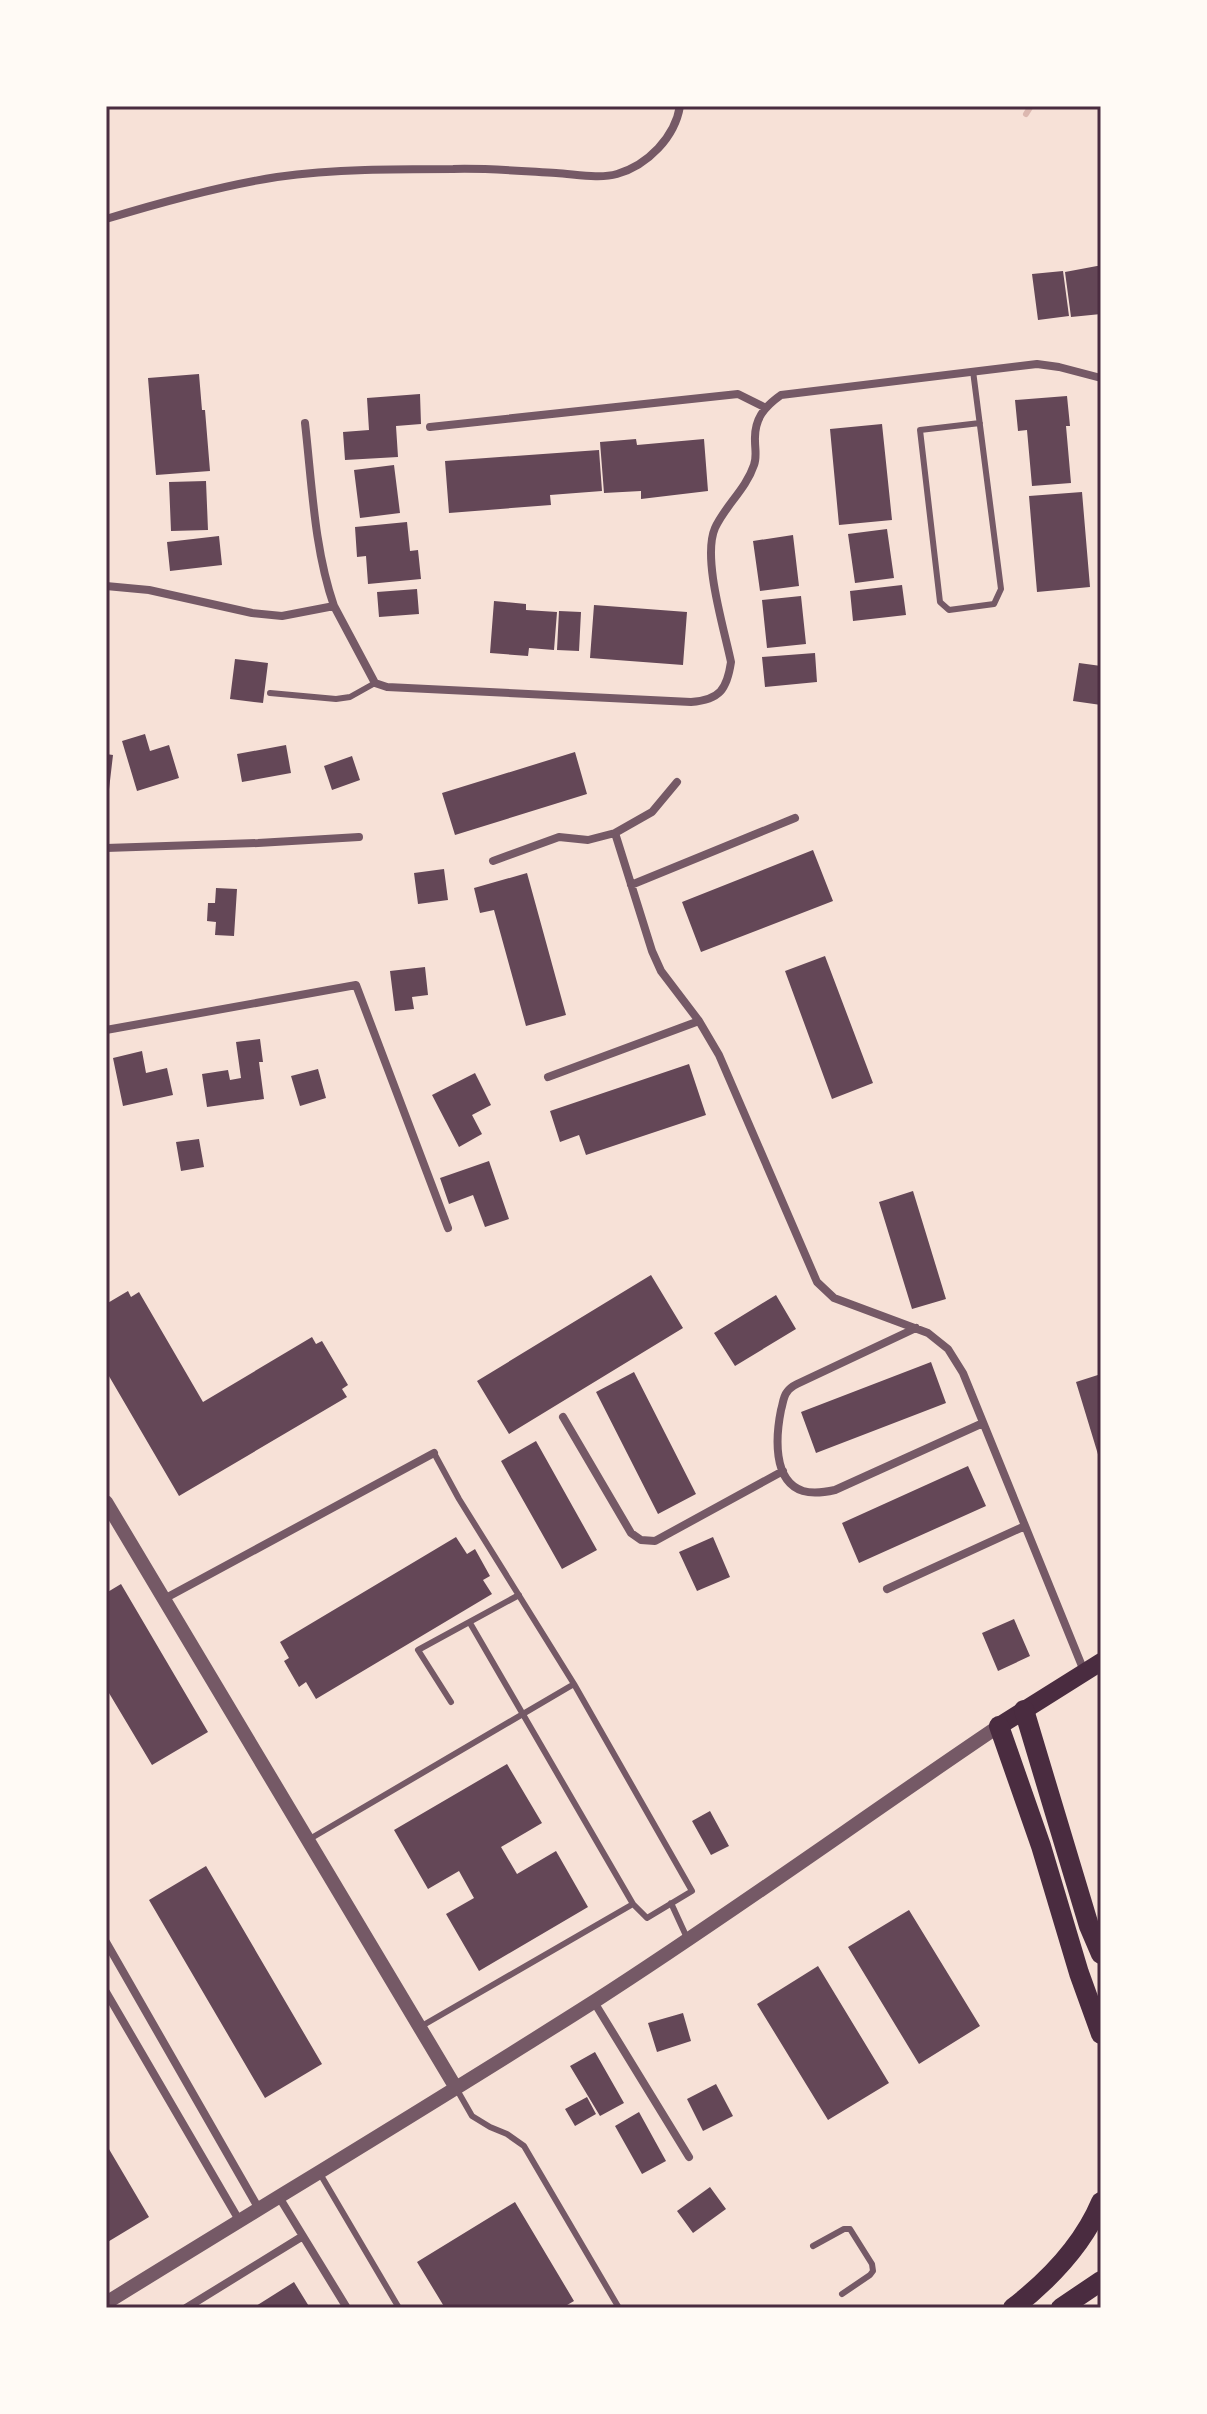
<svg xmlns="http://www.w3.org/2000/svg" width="1207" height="2414" font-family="Commissioner,sans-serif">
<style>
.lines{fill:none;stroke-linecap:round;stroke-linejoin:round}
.stream{stroke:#dcb8b0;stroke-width:6}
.building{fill:#644757}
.service{stroke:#755966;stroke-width:6}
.minor{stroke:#755966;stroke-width:8}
.tertiary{stroke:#755966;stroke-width:14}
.primary{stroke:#4a2c40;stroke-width:18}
.motorway{stroke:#4a2c40;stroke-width:20}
.neatline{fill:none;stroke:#4a2c40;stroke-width:3}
</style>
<rect width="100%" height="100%" fill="#f7e1d7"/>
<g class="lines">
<path class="stream" d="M1026,114L1031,106"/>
</g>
<path class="building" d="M1097,266H1101V314L1071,317L1065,272Z
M1063,271L1069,316L1038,320L1032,274Z
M199,374L202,410H205L210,471L156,475L148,378Z
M420,394L421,424L396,426L398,457L345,460L343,432L369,430L367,398Z
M1067,396L1070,426H1066L1071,483L1032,486L1027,430L1018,431L1015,400Z
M882,424L892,520L839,525L830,429Z
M636,439L637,445L704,439L708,491L641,499V491L604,493L600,442Z
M599,450L602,491L550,495L551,505L449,513L445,461Z
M394,465L400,513L360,518L354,470Z
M206,481L208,530L171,531L169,482Z
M1082,492L1090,587L1037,592L1029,496Z
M407,522L410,551L418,550L421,579L368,584L366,556L357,557L355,527Z
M887,529L894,578L855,583L848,534Z
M793,535L799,586L760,591L753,541Z
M219,536L222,565L170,571L167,542Z
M902,585L906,615L853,621L850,591Z
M417,589L419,614L379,617L377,592Z
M801,596L806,644L767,648L762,600Z
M494,601L526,604V610L557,612L554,650L529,648L528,656L490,653Z
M594,605L687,612L683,665L590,658Z
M559,611L581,612L579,651L557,650Z
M815,653L817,682L765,687L762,657Z
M235,659L268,663L263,703L230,699Z
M1079,663L1101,666V705L1073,701Z
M145,734L150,751L169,745L179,778L137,791L122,741Z
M286,745L291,773L242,782L237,754Z
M575,752L587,794L455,835L442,793Z
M106,754L113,755L108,798H106Z
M352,756L360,780L332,790L324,766Z
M813,850L833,901L701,952L682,902Z
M444,869L448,900L418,904L414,873Z
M527,873L566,1015L526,1026L494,910L480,913L474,888Z
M216,888L237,889L234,936L215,935L216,922L207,921L208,903H215Z
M825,956L873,1083L832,1099L785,971Z
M425,967L428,995L412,997L414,1009L395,1011L390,971Z
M260,1039L263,1062H259L264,1099L207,1107L202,1074L228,1070L230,1080L241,1078L236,1042Z
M142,1051L146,1073L167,1068L173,1095L123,1106L113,1058Z
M689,1064L706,1115L586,1155L579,1135L560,1142L550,1111Z
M318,1069L326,1098L300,1106L291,1076Z
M475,1073L491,1105L472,1115L482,1134L459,1147L432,1095Z
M199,1139L204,1167L181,1171L176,1142Z
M489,1161L509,1219L485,1227L473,1195L449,1204L440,1178Z
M913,1191L946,1299L912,1309L879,1202Z
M651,1275L683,1328L509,1434L477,1381Z
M128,1291L131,1297L139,1292L203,1402L312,1337L316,1344L322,1341L348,1385L342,1389L347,1397L179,1496L106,1371V1304Z
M776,1295L796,1329L735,1366L714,1333Z
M931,1362L946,1403L816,1453L801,1412Z
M634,1372L696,1494L658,1514L596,1392Z
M1101,1374V1461H1100L1076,1382Z
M536,1441L597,1550L562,1569L501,1461Z
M968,1466L986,1506L859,1563L842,1523Z
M456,1537L467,1554L475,1549L490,1576L483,1580L492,1594L316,1699L306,1682L299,1687L284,1661L289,1658L280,1642Z
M713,1537L730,1577L697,1591L679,1552Z
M121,1584L208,1732L152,1765L106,1688V1593Z
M1014,1619L1030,1656L998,1671L982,1633Z
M507,1764L542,1823L501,1847L517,1874L556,1851L588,1907L479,1971L446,1914L474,1898L459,1871L428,1889L394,1830Z
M710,1811L729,1846L711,1855L692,1821Z
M206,1866L322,2064L265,2098L149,1900Z
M909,1910L980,2026L919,2064L848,1947Z
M818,1966L889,2083L828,2120L757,2004Z
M683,2013L691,2041L657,2052L648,2023Z
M595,2052L624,2103L600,2116L570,2066Z
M716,2084L733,2116L703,2131L687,2099Z
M587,2097L596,2114L575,2126L565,2109Z
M639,2112L666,2161L642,2174L615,2126Z
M106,2144L149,2217L106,2243Z
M710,2187L726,2209L693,2233L677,2211Z
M515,2202L574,2301L562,2308H445L417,2262Z
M294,2282L310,2308H253Z"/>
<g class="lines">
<path class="service" d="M973,371L1001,589L994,604L949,610L940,602L920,430L980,423
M270,693L336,699L350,697L375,683
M434,1453L459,1499L574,1684L692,1891L647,1918L633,1904
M451,1702L418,1650L519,1595
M308,1840L574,1684
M671,1903L688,1940
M420,2027L633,1904L470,1623
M456,2088L472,2116L490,2127L507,2134L524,2146L619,2308
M319,2172L399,2308
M813,2246L844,2229H850L872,2264L873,2271L870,2275L842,2294"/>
<path class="minor" d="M106,219C162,202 219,186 277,177C335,169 395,169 453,169C488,168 522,171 556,173C575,174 599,179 617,174C648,165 675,137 680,106
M305,423C312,484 314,548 334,606
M430,427L738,394L764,407
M106,586L149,590L252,613L282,616L334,606L375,683L387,687L691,702C720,700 727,689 731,662C724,628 702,558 715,528C725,506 746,489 754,465C757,457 755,449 755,441C754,419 764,407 781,395L1037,364L1059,367L1101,378
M615,833L652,951L661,971L699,1021L719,1055L817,1282L834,1298L928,1333L948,1349L963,1373L1084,1671
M106,848L258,843L359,837
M493,861L559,837L588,840L615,833L652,812L677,782
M631,885L795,818
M106,1030L356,985L448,1228
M548,1077L699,1021
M916,1328L797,1384C793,1386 789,1389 787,1392C783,1397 783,1404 781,1410C776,1435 772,1481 803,1491C813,1494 826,1492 835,1490L983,1423
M563,1417L631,1533L641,1540L655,1541L783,1471
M887,1589L1025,1526
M164,1599L434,1453
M106,1942L259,2209
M106,1992L239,2220
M594,2002L689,2157
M279,2197L347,2308
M186,2308L303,2236"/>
<path class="tertiary" d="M106,1502L456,2088
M106,2303C269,2202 433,2104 595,2001C732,1913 864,1817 999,1726"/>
<path class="primary" d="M999,1726L1101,1662"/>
<path class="motorway" d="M1024,1710L1089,1926L1101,1954
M999,1726L1041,1846L1079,1973L1101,2034
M1013,2308C1049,2280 1083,2245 1101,2202
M1061,2308L1101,2281"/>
</g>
<rect width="1207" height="2414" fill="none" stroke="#fffaf5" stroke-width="216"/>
<rect x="108" y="108" width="991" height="2198" class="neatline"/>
</svg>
